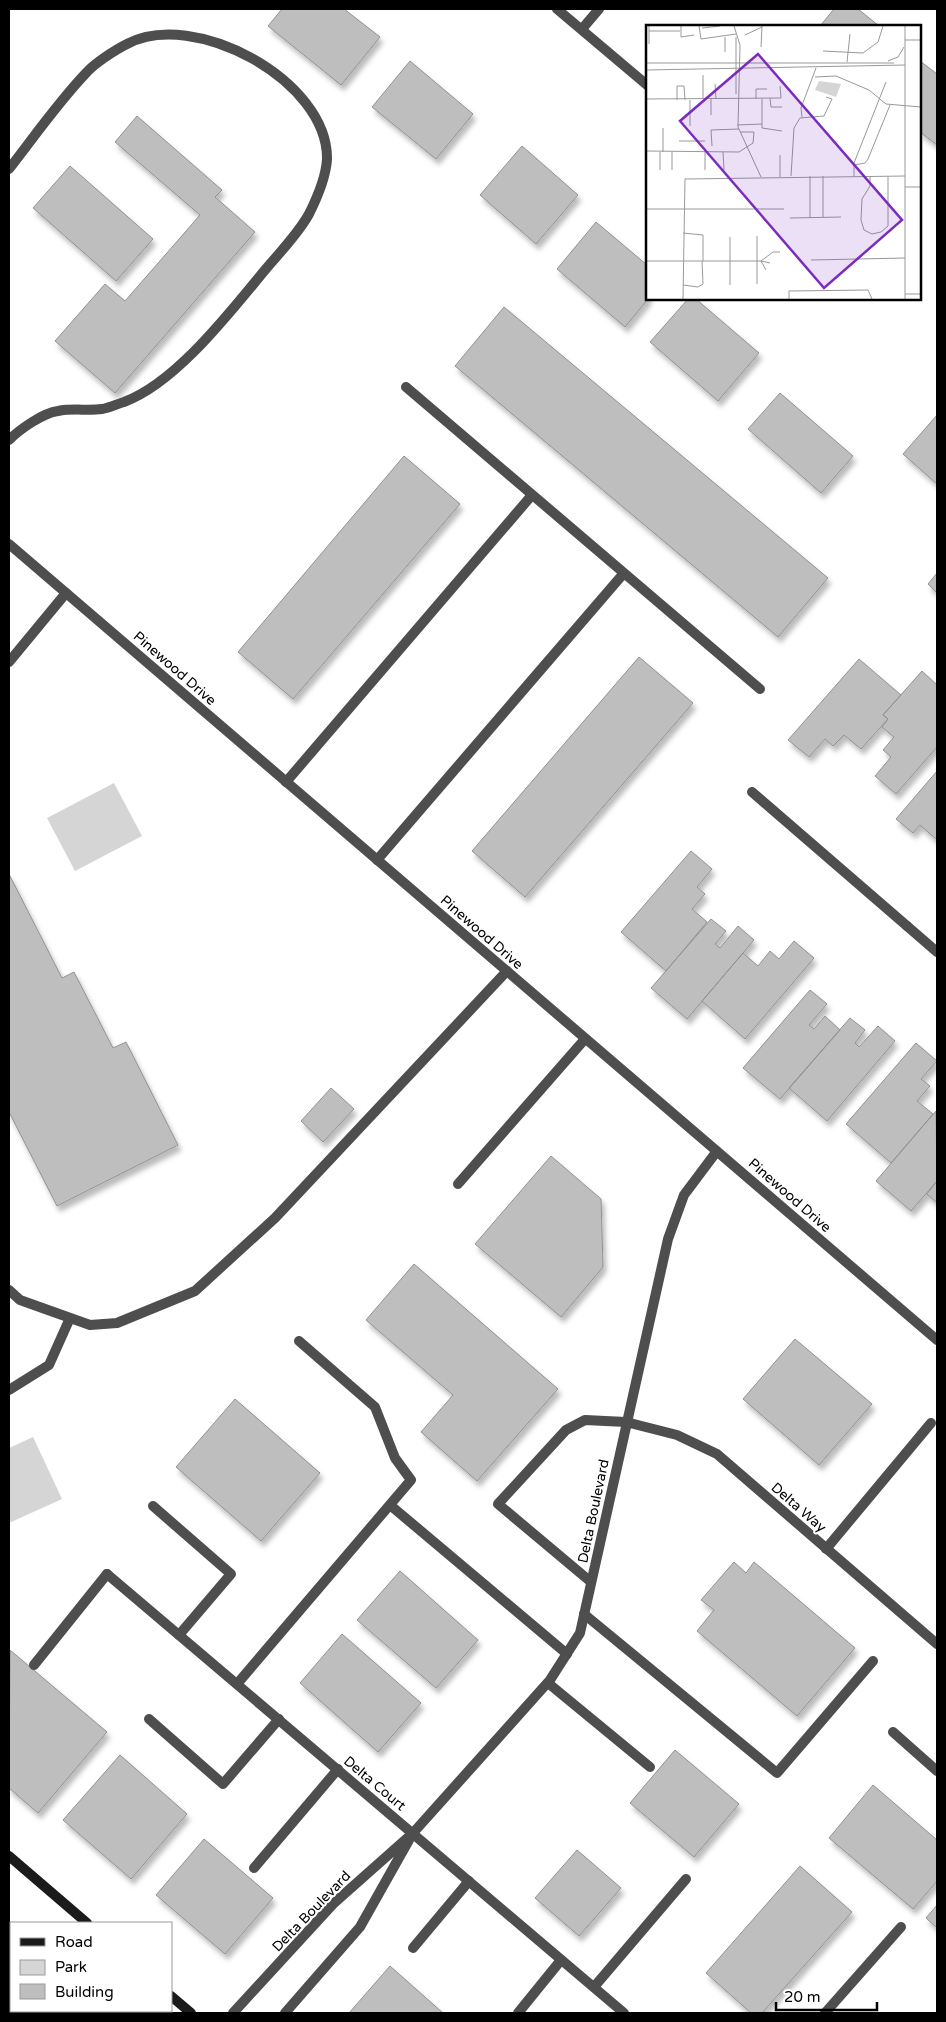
<svg xmlns="http://www.w3.org/2000/svg" width="946" height="2022" font-family="'Varela Round',sans-serif">
<style>
.green{fill:#d5d5d5}
.building{fill:#bebebe;stroke:#929292;filter:url(#shadow)}
.lines{fill:none;stroke-linecap:round;stroke-linejoin:round}
.lane{stroke:#4e4e4e;stroke-width:10}
.street{stroke:#4e4e4e;stroke-width:10}
.secondary{stroke:#1b1b1b;stroke-width:10}
.labels{text-anchor:middle;stroke-width:4;stroke-linejoin:round;paint-order:stroke}
.street-label{font-size:14px;fill:#000;stroke:#fff}
.inset-road{fill:none;stroke:#999;stroke-width:1}
.view{fill:#7b2cbf;fill-opacity:0.15;stroke:#7b2cbf;stroke-width:2.5}
.inset-edge{fill:none;stroke:#000;stroke-width:2.5}
</style>
<defs>
<filter id="shadow"><feDropShadow dx="3" dy="5.5" stdDeviation="2.5" flood-color="#0004"/></filter>
</defs>
<rect width="100%" height="100%" fill="#fff"/>
<path class="green" d="M114,783L142,836L75,871L47,818Z
M33,1437L62,1499L9,1523V1448Z"/>
<path class="building" d="M282,9H344L380,37L341,85L268,26Z
M834,9H858L879,26H820Z
M410,61L473,114L436,159L372,107Z
M920,61L937,74V145L920,132Z
M137,116L222,190L215,197L255,232L115,393L55,341L105,284L125,301L200,215L115,142Z
M522,146L578,195L536,244L480,195Z
M70,166L153,239L116,281L33,208Z
M596,222L647,265L648,299L625,327L557,269Z
M688,299H696L759,353L718,401L650,342Z
M504,307L828,578L778,637L455,366Z
M780,393L853,456L821,493L748,429Z
M937,415V484L903,454Z
M404,456L460,504L293,699L238,652Z
M937,573V593L928,584Z
M639,657L693,703L525,897L472,851Z
M859,659L901,695L883,715L888,719L861,749L844,735L833,746L825,739L809,757L788,740Z
M922,671L937,685V747L896,794L875,776L891,757L883,750L894,737L882,727L888,719L883,715Z
M937,771V840L920,825L913,833L896,819Z
M691,851L712,869L697,887L705,894L692,909L707,922L666,971L621,932Z
M9,874L62,978L74,972L113,1048L126,1042L178,1145L57,1206L9,1112Z
M711,919L726,931L715,944L720,948L738,926L754,940L687,1019L651,988Z
M794,941L814,958L745,1039L702,1001L743,953L758,966L770,951L779,959Z
M810,990L827,1004L809,1025L814,1029L825,1016L840,1030L780,1099L743,1068Z
M850,1018L865,1030L855,1043L859,1047L878,1026L895,1041L827,1121L789,1088Z
M916,1043L937,1061L921,1079L930,1086L917,1101L933,1114L891,1163L846,1124Z
M331,1088L354,1109L323,1142L301,1121Z
M936,1111L937,1181L911,1211L876,1181Z
M551,1156L601,1199L603,1267L561,1317L475,1244Z
M937,1181V1203L927,1194Z
M414,1264L558,1389L477,1481L421,1432L453,1395L366,1320Z
M795,1339L872,1404L819,1465L743,1399Z
M235,1399L320,1473L261,1541L176,1467Z
M734,1562L746,1573L754,1562L855,1648L797,1716L697,1631L714,1610L701,1600Z
M400,1571L478,1640L436,1688L357,1620Z
M342,1634L421,1703L378,1752L300,1683Z
M10,1650L107,1732L38,1813L9,1788Z
M675,1750L739,1804L694,1857L630,1803Z
M120,1755L187,1814L131,1879L63,1820Z
M873,1785L937,1840V1881L913,1909L829,1838Z
M204,1839L273,1898L225,1954L156,1895Z
M577,1850L621,1888L579,1936L535,1898Z
M800,1866L852,1912L762,2013H751L706,1973Z
M937,1905V1928L926,1918Z
M390,1966L443,2013H349Z"/>
<g class="lines">
<path class="lane" d="M582,29L599,9
M9,169C34,137 59,101 87,72C95,63 115,50 127,44C193,8 328,80 327,159C326,177 317,198 309,214C298,234 280,252 265,270C230,312 176,383 124,402C117,404 109,408 102,409C88,411 73,408 58,411C43,413 20,429 9,440
M406,387L760,689
M9,662L66,593
M286,782L532,495
M752,792L907,926
M377,860L624,573
M458,1184L585,1039
M9,1290L20,1300L90,1325L117,1323L195,1291L275,1218L507,971
M9,1390L49,1365L70,1318
M390,1505L567,1654
M153,1506L231,1574L179,1635
M826,1549L931,1423
M591,1582L498,1504L566,1430L585,1420L626,1422
M584,1614L777,1773L873,1661
M34,1665L107,1574
M548,1683L650,1767
M237,1684L411,1480L395,1458L375,1407L299,1341
M149,1719L223,1784L279,1719
M893,1732L937,1771
M254,1868L338,1769
M413,1948L469,1881
M594,1987L686,1879
M518,2013L561,1960
M825,2013L901,1927"/>
<path class="street" d="M557,9L647,85
M9,544L937,1340
M907,926L937,952
M626,1422L677,1435L717,1454L937,1644
M107,1574L624,2013
M233,2013L333,1904L413,1833L550,1680L580,1633L668,1239L684,1195L717,1151
M285,2013L360,1927L409,1840"/>
<path class="secondary" d="M9,1856L87,1923
M9,1936L11,1938
M171,1996L191,2013
M94,2011L97,2013"/>
</g>
<g class="labels">
<g class="street-label">
<text transform="translate(175 668) rotate(41)" y="5">Pinewood Drive</text>
<text transform="translate(482 932) rotate(41)" y="5">Pinewood Drive</text>
<text transform="translate(790 1195) rotate(41)" y="5">Pinewood Drive</text>
<text transform="translate(799 1507) rotate(41)" y="5">Delta Way</text>
<text transform="translate(593 1511) rotate(-78)" y="5">Delta Boulevard</text>
<text transform="translate(375 1783) rotate(40)" y="5">Delta Court</text>
<text transform="translate(311 1911) rotate(-46)" y="5">Delta Boulevard</text>
</g>
</g>
<g transform="translate(646 25)">
<rect width="275" height="275" fill="#fff"/>
<path d="M173,56L195,59L190,72L169,65Z" fill="#d5d5d5"/>
<path class="inset-road" d="M3,1V19M35,1V12L48,10M53,1L55,14L90,9M88,1L94,20L92,102L115,152M259,1V274M56,3L74,1M3,6H34M99,10L116,2M79,12V27M259,15H275M115,22L116,1M177,26L217,28L232,17L237,1M242,36L252,32L258,22M201,37L204,9M0,38H248M0,45L259,40M57,50V74M169,52L190,51L223,65L240,79L275,82M69,59L70,74M90,69V12M124,73L125,82H136M0,74L135,73L134,61M65,74V90M110,74V64H121M116,74V103L136,106M31,75V61H38L39,75M156,92L155,83L170,43M91,100L116,99M44,101V75M17,103V127M33,116H59M66,121L65,105L93,104M0,126L93,127L107,118L108,107H94M14,127V145M26,127V145M59,127V145M77,127L78,145M208,140L219,138L222,134L244,80M145,151L148,103L154,93L178,91L186,74L180,72M164,151V193M177,151V192M208,151V138L240,57M224,151V161L216,174L215,195L218,205L226,209L235,207L242,201V151M134,152V130M259,162H275M0,184H138M144,193L195,192M37,208L57,210V236M111,211V259M84,212V260M165,235L259,233M0,236H115L127,227H134M120,245L115,236L124,238M37,260L52,262L57,259L56,236M259,269H275M37,274L39,154L259,151M143,274V266L222,265L226,274"/>
<path class="view" d="M112,29L256,195L178,263L34,96Z"/>
<rect width="275" height="275" class="inset-edge"/>
</g>
<rect width="946" height="2022" fill="none" stroke="#000000" stroke-width="20"/>
<rect x="10" y="1922" width="162" height="90" fill="#ffffff" stroke="#999999"/>
<rect x="20" y="1938" width="25" height="8" fill="#1b1b1b" stroke="#999999"/>
<text x="55" y="1947" font-size="15" fill="#000000">Road</text>
<rect x="20" y="1960" width="25" height="15" fill="#d5d5d5" stroke="#999999"/>
<text x="55" y="1972" font-size="15" fill="#000000">Park</text>
<rect x="20" y="1984" width="25" height="15" fill="#bebebe" stroke="#999999"/>
<text x="55" y="1997" font-size="15" fill="#000000">Building</text>
<path d="M776 2002v8h101v-8" fill="none" stroke="#000000" stroke-width="2.5"/>
<text x="784" y="2002" font-size="15" fill="#000000" stroke="#ffffff" stroke-width="4" paint-order="stroke">20 m</text>
</svg>
